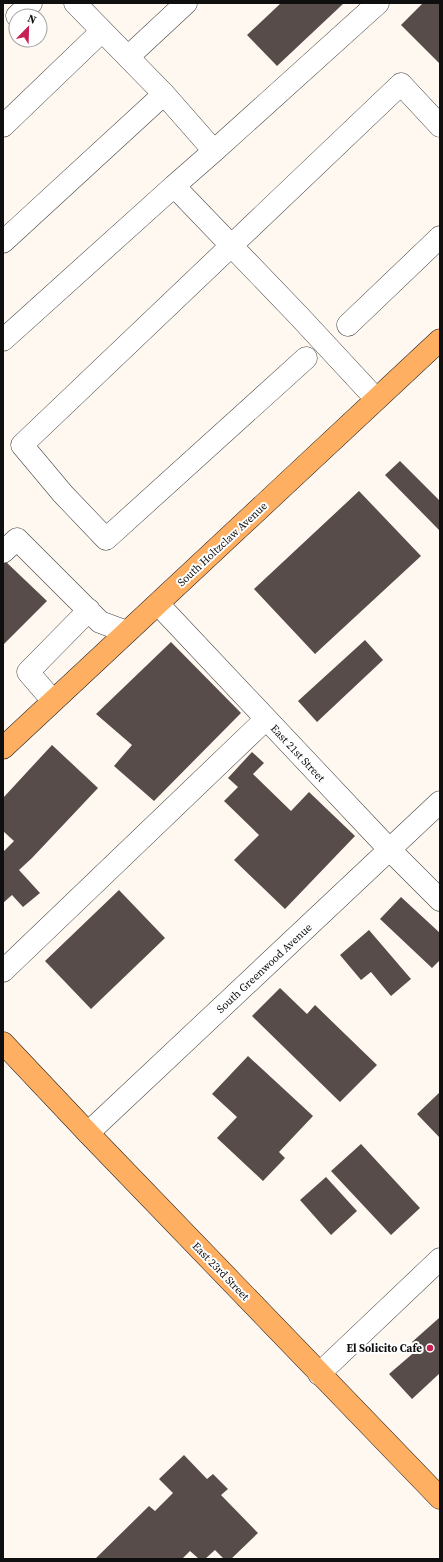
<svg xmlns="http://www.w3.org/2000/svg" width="443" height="1562" font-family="'Source Serif 4',serif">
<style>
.building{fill:#584c4a}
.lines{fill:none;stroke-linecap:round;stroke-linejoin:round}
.minor-casing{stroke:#424242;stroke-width:23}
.major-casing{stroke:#202020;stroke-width:23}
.minor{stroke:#fff;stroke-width:22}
.major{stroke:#feaf61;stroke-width:22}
.poi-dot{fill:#c61f53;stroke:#fff;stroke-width:1.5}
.labels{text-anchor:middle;stroke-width:4;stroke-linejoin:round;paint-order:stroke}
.street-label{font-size:11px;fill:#0f0f0f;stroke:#fff}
.poi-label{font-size:11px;font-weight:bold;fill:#0f0f0f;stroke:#fff;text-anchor:end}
</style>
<rect width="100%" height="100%" fill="#fff8f0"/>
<path class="building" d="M281,3H344L277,66L247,35Z
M423,3H440V64L401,25Z
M400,461L440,501V531L385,475Z
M359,491L421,556L315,654L254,589Z
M4,560L47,601L3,645V561Z
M365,640L383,660L317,722L298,701Z
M171,642L241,713L154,801L114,766L132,745L96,714Z
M52,745L98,788L32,858L19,870L40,893L23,907L12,895L3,903V852L14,841L3,831V798Z
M252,752L264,763L253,774L291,811L309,792L355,836L285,909L234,860L259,835L224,801L238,787L228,778Z
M119,890L165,938L91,1009L45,961Z
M401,897L440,933V960L432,968L380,919Z
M369,930L411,979L391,996L371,972L361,980L340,955Z
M280,988L307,1014L315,1005L377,1065L340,1102L252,1016Z
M248,1056L313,1116L279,1152L285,1158L263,1181L217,1138L237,1117L212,1094Z
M440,1092V1138L417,1114Z
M361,1144L420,1208L391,1235L331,1171Z
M326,1177L357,1211L331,1235L300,1200Z
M439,1318L440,1319V1373L412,1399L389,1374L418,1349L412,1342Z
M184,1455L207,1479L213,1474L228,1489L221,1495L258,1533L231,1559H224L215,1550L205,1559H199L190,1551L182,1559H95L149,1506L155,1511L173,1493L159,1479Z"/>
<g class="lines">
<g class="minor-casing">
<path id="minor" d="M75,3L164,94L214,151
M17,16L31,3
M128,57L186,3
M3,126L102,31
M3,242L164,94
M348,325L440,237
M3,340L174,186
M306,358L106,539L63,494L22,445L401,84L440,126
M376,399L299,316L174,186L214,151L378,3
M3,552L17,539L100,622L127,632
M158,604L389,849L440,900
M53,701L28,672L89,610
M3,971L266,719
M88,1133L440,802
M319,1374L440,1259"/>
</g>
<g class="major-casing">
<path id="major" d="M3,748L440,340
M3,1043L88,1133L440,1498"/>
</g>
<use href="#minor" class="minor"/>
<use href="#major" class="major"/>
</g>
<circle class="poi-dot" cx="430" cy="1348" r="4"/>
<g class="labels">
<g class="street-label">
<text transform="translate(222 544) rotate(-43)" y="4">South Holtzclaw Avenue</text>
<text transform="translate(298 753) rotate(47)" y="4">East 21st Street</text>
<text transform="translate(264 968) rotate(-43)" y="4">South Greenwood Avenue</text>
<text transform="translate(221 1271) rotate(46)" y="4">East 23rd Street</text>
</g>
<g class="poi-label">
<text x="422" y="1352">El Solicito Cafe</text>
</g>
</g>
<rect width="443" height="1562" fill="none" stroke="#0f0f0f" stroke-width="8"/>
<g transform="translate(28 28) rotate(23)"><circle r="19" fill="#ffffff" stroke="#9f9f9f"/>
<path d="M0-3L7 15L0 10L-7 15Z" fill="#c61f53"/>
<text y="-6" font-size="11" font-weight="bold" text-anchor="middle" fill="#0f0f0f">N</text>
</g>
</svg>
